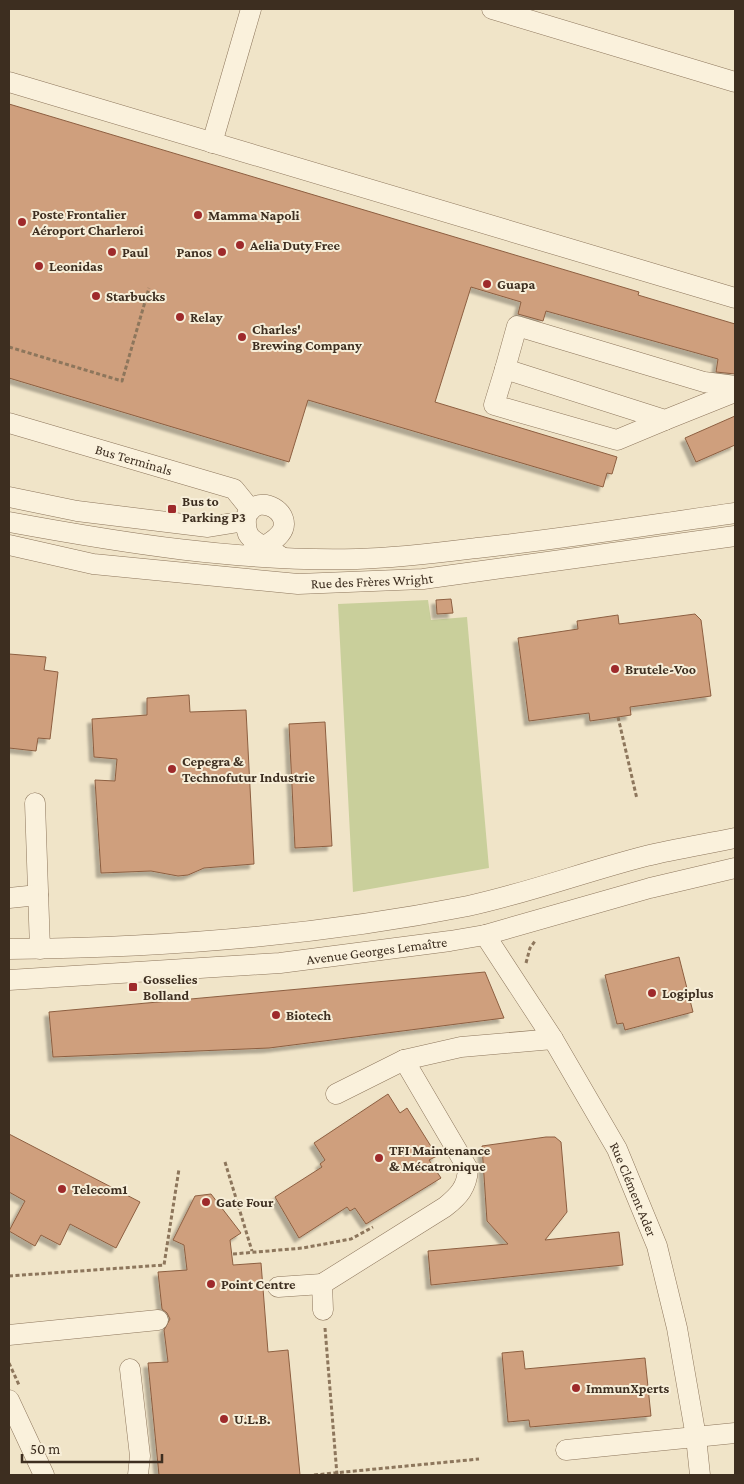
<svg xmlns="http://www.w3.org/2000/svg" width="744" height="1484" font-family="'Crimson Pro',serif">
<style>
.green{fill:#c9cf9b}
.building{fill:#cf9f7d;stroke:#8d5f41;filter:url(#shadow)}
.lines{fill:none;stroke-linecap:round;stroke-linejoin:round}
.minor-casing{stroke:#8d765c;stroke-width:21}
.path{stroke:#8d765c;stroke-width:3;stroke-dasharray:4 2.5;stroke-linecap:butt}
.minor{stroke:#faf1dc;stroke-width:20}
.poi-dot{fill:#9e2a2b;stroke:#f7eed8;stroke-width:2}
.labels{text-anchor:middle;stroke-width:4;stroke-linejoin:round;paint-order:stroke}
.poi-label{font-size:14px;font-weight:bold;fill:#3d2e20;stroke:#f7eed8;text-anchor:start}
.street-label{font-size:14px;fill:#3d2e20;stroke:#f7eed8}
</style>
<defs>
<filter id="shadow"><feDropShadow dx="-4.5" dy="4.5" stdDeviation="1" flood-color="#0004"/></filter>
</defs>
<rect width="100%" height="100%" fill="#f0e4c8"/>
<path class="green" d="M428,600L431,620L467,617L489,868L353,892L338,604Z"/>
<path class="building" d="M9,104L639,292L638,295L735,324V374L716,372L718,359L546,311L543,321L518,314L521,302L471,287L435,402L617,457L612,474L607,473L603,487L308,400L289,462L9,378Z
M735,416V445L696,462L685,438Z
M451,599L453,613L437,614L436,600Z
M695,614L701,620L711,696L630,707L631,715L618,717L590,721L589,713L529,721L518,638L578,629L577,621L618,615L619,624Z
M9,654L46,657L44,670L58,672L50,739L38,738L36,751L9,748Z
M189,695L190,712L246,710L254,864L204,868L188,875L178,876L151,871L101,873L95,780L115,781L117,759L94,757L92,719L147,715V698Z
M325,722L332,846L295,848L289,724Z
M679,957L693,1012L625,1030L623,1023L617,1024L605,975Z
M485,972L504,1018L269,1048L53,1057L49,1012Z
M388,1094L400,1113L407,1108L437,1156L429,1160L441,1178L366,1224L355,1208L350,1211L347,1207L299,1238L275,1197L322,1167L320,1164L325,1160L314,1143Z
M9,1134L140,1202L116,1248L70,1224L60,1245L41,1235L35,1246L9,1231L25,1201L9,1192Z
M546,1137H555L561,1142L567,1212L545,1240L619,1232L623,1265L431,1285L428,1251L508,1244L487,1221L482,1146Z
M211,1194L241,1233L230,1240L233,1265L261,1263L268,1352L288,1350L300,1475H159L148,1363L168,1362L164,1330L170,1319L167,1313L162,1309L158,1272L187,1270L184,1245L173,1240L195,1196Z
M523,1351L525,1369L645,1358L651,1416L530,1427L529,1420L508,1422L502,1353Z"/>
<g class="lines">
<g class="minor-casing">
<g id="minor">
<path d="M492,9L735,82"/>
<path d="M9,82L735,298"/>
<path d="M212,143L251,9"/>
<path d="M505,369L494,405L617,440L665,420"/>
<path d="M735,386L704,382L517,326L505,369L665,420L735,392"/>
<path id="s1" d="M9,423L234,489L251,510"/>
<path d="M9,497L77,511L208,527L245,521"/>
<path d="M9,522C123,543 241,562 357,559C398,558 437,553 477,548C564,539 649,525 735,513"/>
<path id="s2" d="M9,545L93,564L298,584L423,579L735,536"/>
<path d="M247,555C258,549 272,544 280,534C296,514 259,491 247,515C245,520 246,529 248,534C253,543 272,550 280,556"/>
<path d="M35,803L40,949"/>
<path d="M9,898L38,895"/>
<path id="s3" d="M485,935L553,1039L617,1149L657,1246L677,1328L696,1437L700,1475"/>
<path d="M9,949C162,948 317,936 468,906C528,893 587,871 646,856C675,849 706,844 735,838"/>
<path id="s4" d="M9,980L280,963L450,941L485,935L650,888L735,868"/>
<path d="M336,1094L404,1060L461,1047L553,1039"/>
<path d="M278,1287L322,1284"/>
<path d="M323,1310L322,1284L445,1207C459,1196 467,1187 468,1169L404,1060"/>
<path d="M9,1335L158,1320"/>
<path d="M130,1369L140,1456L138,1475"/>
<path d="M9,1400L44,1475"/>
<path d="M566,1450L735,1433"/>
</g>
</g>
<path class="path" d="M9,347L122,381L149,288
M618,717L637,799
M526,963L530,948L535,941
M225,1162L252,1251
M233,1254L303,1248L351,1239L373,1227
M9,1276L164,1265L179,1169
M325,1328L337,1475
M9,1363L19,1385
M314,1475L479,1459"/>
<use href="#minor" class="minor"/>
</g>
<g class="poi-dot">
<circle cx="198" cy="215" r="5"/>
<circle cx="22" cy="222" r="5"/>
<circle cx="240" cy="245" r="5"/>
<circle cx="112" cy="252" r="5"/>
<circle cx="222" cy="252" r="5"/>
<circle cx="39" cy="266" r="5"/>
<circle cx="487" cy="284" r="5"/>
<circle cx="96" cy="296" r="5"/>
<circle cx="180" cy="317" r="5"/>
<circle cx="242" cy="337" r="5"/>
<rect x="167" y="504" width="10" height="10" rx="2.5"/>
<circle cx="615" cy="669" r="5"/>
<circle cx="172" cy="769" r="5"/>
<rect x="128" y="982" width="10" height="10" rx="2.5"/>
<circle cx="652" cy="993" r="5"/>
<circle cx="276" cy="1015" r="5"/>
<circle cx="379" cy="1158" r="5"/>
<circle cx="62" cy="1189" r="5"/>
<circle cx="206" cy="1202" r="5"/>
<circle cx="211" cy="1284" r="5"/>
<circle cx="576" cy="1388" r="5"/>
<circle cx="224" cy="1419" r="5"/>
</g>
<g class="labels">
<g class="poi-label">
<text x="32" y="219">Poste Frontalier<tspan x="32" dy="16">Aéroport Charleroi</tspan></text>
<text x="208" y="220">Mamma Napoli</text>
<text x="250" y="250">Aelia Duty Free</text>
<text x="122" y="257">Paul</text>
<text x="212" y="257" text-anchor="end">Panos</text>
<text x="49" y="271">Leonidas</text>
<text x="497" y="289">Guapa</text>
<text x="106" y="301">Starbucks</text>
<text x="190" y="322">Relay</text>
<text x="252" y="334">Charles'<tspan x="252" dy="16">Brewing Company</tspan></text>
<text x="182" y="506">Bus to<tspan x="182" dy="16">Parking P3</tspan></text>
<text x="625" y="674">Brutele-Voo</text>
<text x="182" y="766">Cepegra &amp;<tspan x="182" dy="16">Technofutur Industrie</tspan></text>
<text x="143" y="984">Gosselies<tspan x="143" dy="16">Bolland</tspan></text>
<text x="662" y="998">Logiplus</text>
<text x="286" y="1020">Biotech</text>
<text x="389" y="1155">TFI Maintenance<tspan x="389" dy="16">&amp; Mécatronique</tspan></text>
<text x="72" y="1194">Telecom1</text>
<text x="216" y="1207">Gate Four</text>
<text x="221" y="1289">Point Centre</text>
<text x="586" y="1393">ImmunXperts</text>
<text x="234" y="1424">U.L.B.</text>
</g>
<g class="street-label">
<text dy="5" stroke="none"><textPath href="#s1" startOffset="130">Bus Terminals</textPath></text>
<text dy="5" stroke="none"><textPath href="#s2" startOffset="366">Rue des Frères Wright</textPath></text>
<text dy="5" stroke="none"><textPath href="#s4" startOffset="369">Avenue Georges Lemaître</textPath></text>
<text dy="5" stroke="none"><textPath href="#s3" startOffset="295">Rue Clément Ader</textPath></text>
</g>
</g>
<rect width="744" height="1484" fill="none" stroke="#3d2e20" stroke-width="20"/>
<path d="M22 1454v8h140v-8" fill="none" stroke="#3d2e20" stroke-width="2.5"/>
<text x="30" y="1454" font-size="15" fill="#3d2e20" stroke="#f7eed8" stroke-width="4" paint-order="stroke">50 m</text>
</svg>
